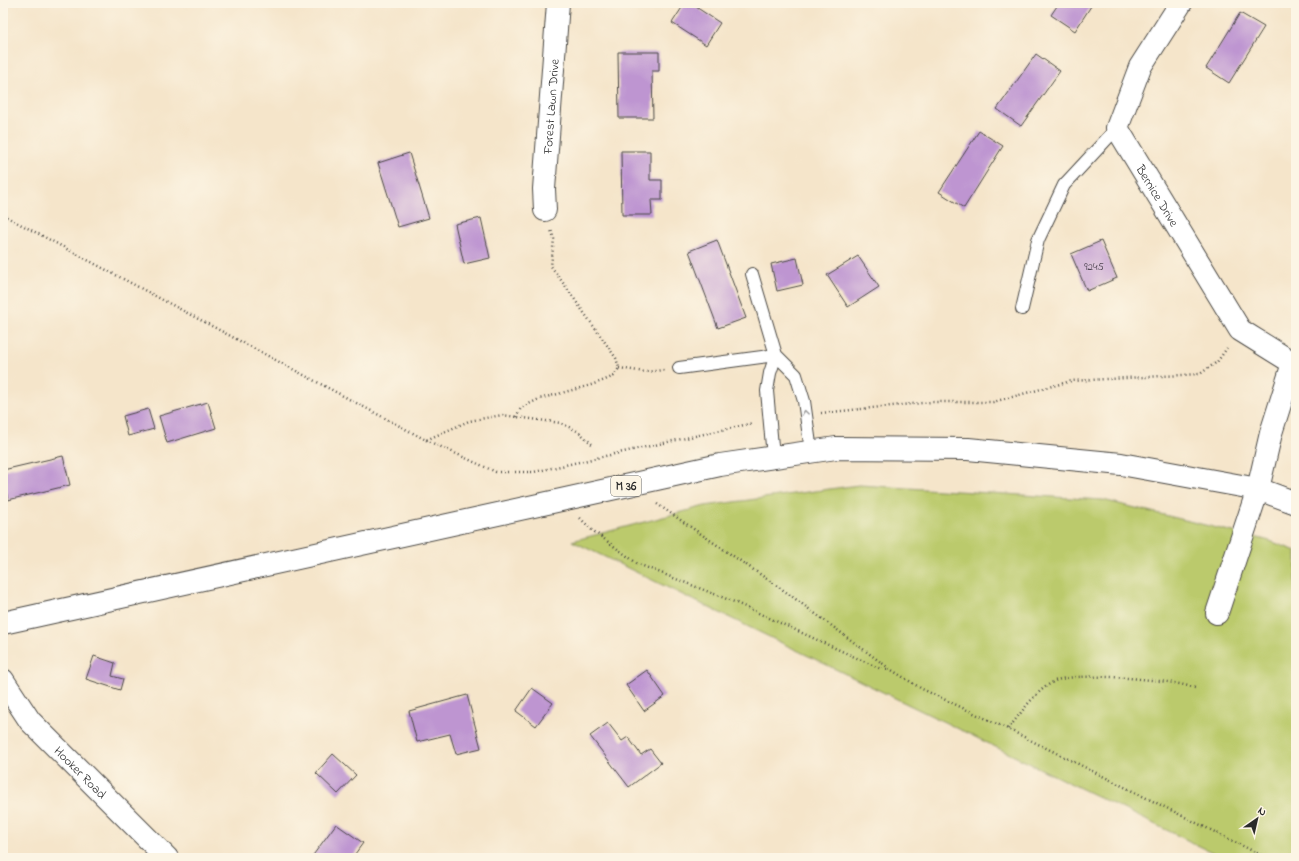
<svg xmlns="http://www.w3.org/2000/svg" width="1299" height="861" font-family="'Indie Flower',sans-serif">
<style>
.green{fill:#bbca6c;stroke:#737a4c}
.building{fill:#be95d1}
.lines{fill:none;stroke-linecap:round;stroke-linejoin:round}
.service-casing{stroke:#494743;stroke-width:14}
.minor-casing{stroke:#494743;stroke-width:24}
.secondary-casing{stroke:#494743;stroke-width:24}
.primary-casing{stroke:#494743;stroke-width:24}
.path{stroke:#494743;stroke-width:2.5;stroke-dasharray:1 3;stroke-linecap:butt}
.service{stroke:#fff;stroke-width:12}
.minor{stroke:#fff;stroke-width:22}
.secondary{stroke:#fff;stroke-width:22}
.primary{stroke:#fff;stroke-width:22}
.oneway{stroke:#a0a0a0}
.labels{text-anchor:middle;stroke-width:3.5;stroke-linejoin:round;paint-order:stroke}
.number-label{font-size:11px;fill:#504654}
.shield{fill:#fcf5e5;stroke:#6a6863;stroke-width:1}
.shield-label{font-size:12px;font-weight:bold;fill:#2b2b2b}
.street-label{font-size:13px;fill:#2b2b2b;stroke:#fcf5e5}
</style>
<rect width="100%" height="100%" fill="#fcf5e5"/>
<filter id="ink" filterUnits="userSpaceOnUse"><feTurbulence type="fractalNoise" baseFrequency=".025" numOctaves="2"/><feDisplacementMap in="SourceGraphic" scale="8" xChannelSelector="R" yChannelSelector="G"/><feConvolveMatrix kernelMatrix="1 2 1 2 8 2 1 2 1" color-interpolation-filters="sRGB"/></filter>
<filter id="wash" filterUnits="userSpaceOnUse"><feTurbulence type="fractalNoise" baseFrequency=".012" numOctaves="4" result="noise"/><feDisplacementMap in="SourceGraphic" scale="16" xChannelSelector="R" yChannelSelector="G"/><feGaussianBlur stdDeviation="0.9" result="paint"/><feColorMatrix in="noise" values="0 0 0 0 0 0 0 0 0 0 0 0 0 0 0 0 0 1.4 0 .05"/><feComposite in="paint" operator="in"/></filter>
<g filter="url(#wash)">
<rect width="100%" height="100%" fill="#f5e5ca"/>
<path class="green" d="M859,485L1103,500L1270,541L1296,551V858H1224L572,541L705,506Z"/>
<g id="blocks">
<path class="building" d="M685,3H690L720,23L706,45L672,23Z
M1059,3H1093L1075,31L1051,15Z
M1240,13L1264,27L1229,83L1206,68Z
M618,52H659V71H652L653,118H619Z
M1036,54L1060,71L1021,126L997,109Z
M979,131L1003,146L964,208L939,192Z
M621,151H650V180H662V200H651L652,215H622Z
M409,153L429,218L398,227L378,163Z
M481,218L490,258L464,264L455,224Z
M717,240L746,318L718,328L689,251Z
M1101,241L1117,278L1087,291L1071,254Z
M858,256L879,287L848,307L827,275Z
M797,258L803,285L777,291L771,264Z
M208,402L216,428L167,443L159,416Z
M148,409L154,429L128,436L123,416Z
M63,456L70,485L8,500L3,477V470Z
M94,656L115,663L112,676L123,679L120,690L86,679Z
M647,670L665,696L644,711L626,685Z
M532,688L553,703L536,726L516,711Z
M467,695L481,748L456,754L450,734L417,742L409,711Z
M608,723L622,741L628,737L641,755L650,749L661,763L629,787L590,736Z
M333,754L356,775L338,794L316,773Z
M336,824L363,843L352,858H311Z"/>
</g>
</g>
<g filter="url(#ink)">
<use href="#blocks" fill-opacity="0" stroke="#494743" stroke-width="1"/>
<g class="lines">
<g class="service-casing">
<path id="service" d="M752,274L776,355L796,375L804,401L811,451
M1022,309L1038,240L1064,185L1117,128
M679,368L776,355
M773,457L767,391L770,373L776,355"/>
</g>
<g class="minor-casing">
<g id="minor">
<path id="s1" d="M1181,3L1140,67L1117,128L1240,330L1293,363"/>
<path id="s2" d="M545,210L544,189L558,3"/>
<path d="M1217,613L1258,489"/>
<path id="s3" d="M3,680L30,721L167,858"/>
</g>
</g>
<g class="secondary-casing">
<path id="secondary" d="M1258,489L1271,433L1293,363L1296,360"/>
</g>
<g class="primary-casing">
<path id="primary" d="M3,623L720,465L836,448L968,449L1121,464L1258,489L1296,503"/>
</g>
<path class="path" d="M3,215L426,440L469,421L502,415L561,423L579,432L593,445
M619,368L645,372L664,370
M821,413L932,402H993L1071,381L1200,374L1217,362L1227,348
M516,417L521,408L539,399L591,385L605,380L614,376L619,368L616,358L551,266L554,239L551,230
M426,440L496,472H534L753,423
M657,504L786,592L890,669L922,689L1008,729L1267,858
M580,518L592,530L638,564L732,601L881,669H889
M1008,729C1022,712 1035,691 1055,681C1073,672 1151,679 1174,683C1181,684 1188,686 1195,688
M1294,858L1296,852"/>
<use href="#service" class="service"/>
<use href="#minor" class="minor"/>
<use href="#secondary" class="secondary"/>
<use href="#primary" class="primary"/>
</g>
<defs><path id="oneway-chevron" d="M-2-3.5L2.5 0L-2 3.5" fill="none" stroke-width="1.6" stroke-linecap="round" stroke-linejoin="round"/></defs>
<use class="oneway" href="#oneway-chevron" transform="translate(805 413) rotate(-98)"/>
</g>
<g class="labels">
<g class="number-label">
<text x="1094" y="270">9245</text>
</g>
<rect class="shield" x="611" y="476" width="30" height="20" rx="3"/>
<g class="shield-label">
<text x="626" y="490">M 36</text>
</g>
<g class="street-label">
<text dy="5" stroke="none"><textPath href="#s2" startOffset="104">Forest Lawn Drive</textPath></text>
<text dy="5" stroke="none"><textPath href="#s1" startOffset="220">Bernice Drive</textPath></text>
<text dy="5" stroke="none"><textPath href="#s3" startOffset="121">Hooker Road</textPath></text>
</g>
</g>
<rect width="1299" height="861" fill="none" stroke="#fcf5e5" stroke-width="16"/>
<g transform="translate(1257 819) rotate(34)" stroke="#fcf5e5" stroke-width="3" paint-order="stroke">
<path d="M0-3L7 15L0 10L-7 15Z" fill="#2b2b2b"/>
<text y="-6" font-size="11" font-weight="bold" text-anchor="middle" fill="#2b2b2b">N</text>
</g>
</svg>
